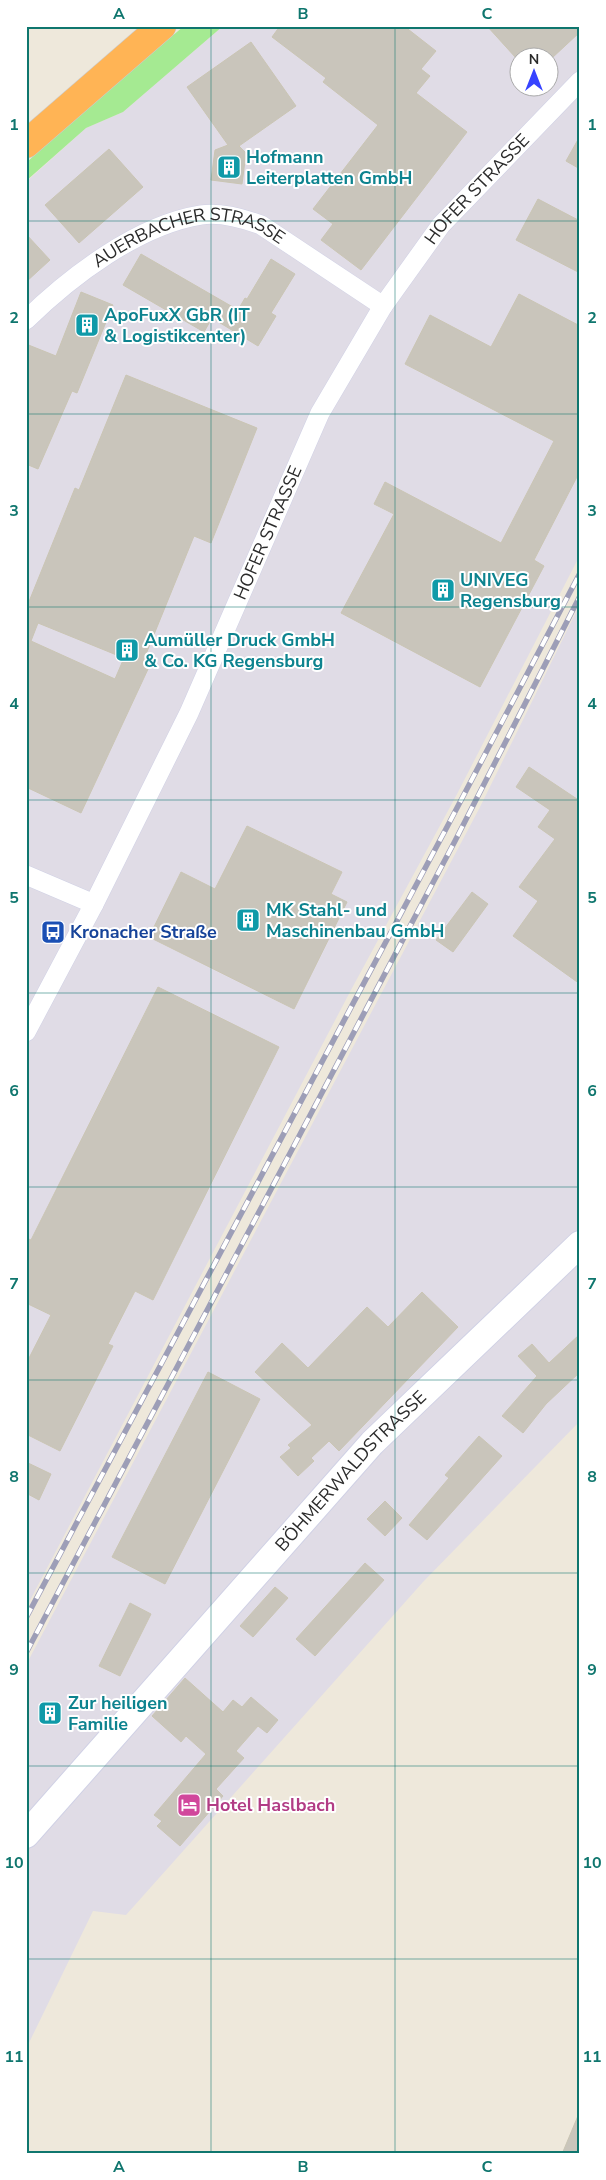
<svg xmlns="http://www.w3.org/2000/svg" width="606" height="2180" font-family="'Nunito Sans',sans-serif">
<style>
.industrial{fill:#e0dce6;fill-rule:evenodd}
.green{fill:#a5ea92}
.building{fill:#c9c5bb;stroke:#cac5b4;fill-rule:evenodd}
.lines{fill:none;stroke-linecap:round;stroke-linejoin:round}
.street-casing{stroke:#d0d1e5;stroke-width:20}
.secondary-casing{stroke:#d0d1e5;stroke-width:28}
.highway-casing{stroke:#ccc;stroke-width:29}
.street{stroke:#fff;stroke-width:19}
.secondary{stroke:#fff;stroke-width:26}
.highway{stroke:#ffb455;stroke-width:28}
.rail-casing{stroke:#9d9eb7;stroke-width:5.5}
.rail{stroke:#fff;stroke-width:4;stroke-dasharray:11;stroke-linecap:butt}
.grid{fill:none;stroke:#0f766e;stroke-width:1;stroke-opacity:0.55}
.labels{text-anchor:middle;stroke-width:4;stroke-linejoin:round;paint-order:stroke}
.culture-label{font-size:18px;font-weight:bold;fill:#0d838f;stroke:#fff;text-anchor:start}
.street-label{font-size:18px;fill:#2b2b2b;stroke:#fff}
.transit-label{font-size:18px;font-weight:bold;fill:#164399;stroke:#fff;text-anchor:start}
.hotel-label{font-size:18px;font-weight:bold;fill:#b23c85;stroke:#fff;text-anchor:start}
.neatline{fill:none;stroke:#0f766e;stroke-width:2}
.grid-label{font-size:16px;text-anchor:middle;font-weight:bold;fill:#0f766e}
</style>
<rect width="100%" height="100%" fill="#eee8db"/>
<path class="industrial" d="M223,26H580V555L456,796L351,990L26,1608V182L86,128L123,112ZM518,58H548V88H518Z
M580,604V1421L423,1582L126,1915L93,1911L26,2049V1665L480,807Z"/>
<path class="green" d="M184,26H223L123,112L86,128L26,181V163L75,118Z"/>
<path class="building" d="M280,26H404L436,51L421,69L430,76L416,93L467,132L361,270L321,240L333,224L313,209L378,125L323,82L326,78L272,37Z
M487,26H580V32L552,58H516Z
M251,42L296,106L239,146L246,153L242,184L211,180L215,150L228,145L187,87Z
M580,136V169L566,161Z
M109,149L143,187L79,243L45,205Z
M538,199L580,221V273L516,240Z
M26,234L50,260L26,282Z
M141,254L238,310L245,298L247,299L271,259L295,274L271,313L276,316L258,346L212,318L204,332L123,285Z
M81,292L113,305L77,393L72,391L38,469L26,464V344L56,356Z
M519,294L580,326V471L534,560L544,566L480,687L341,613L394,514L374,504L385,482L501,543L554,441L405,364L430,315L491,347Z
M126,375L257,428L211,543L194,536L142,664L149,667L81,813L26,787V609L75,488L79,490ZM38,623L124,658L115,679L31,641Z
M529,767L580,801V984L513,936L538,901L519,887L555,839L538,827L550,810L516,787Z
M247,826L342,872L331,894L347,902L294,1009L149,937L181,872L215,889Z
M472,892L488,904L453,952L436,940Z
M158,987L279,1047L153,1300L135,1291L108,1344L113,1346L60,1451L26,1434V1364L51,1315L26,1303V1238L31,1240Z
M422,1292L458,1327L339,1451L329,1441L311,1458L314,1461L298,1476L280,1457L291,1448L288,1445L312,1425L255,1372L282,1343L308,1368L367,1307L388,1327Z
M580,1334V1372L546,1404L523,1433L502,1416L537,1376L518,1356L532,1344L549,1363Z
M208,1372L260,1399L165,1584L112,1557Z
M479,1436L502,1456L427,1540L409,1525L449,1478L445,1475Z
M26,1462L51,1474L39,1500L26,1493Z
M385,1501L402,1518L385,1536L367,1519Z
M365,1563L384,1580L315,1656L296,1639Z
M275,1587L288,1598L253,1637L240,1626Z
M130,1603L151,1614L120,1676L99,1666Z
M185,1678L223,1712L233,1700L242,1707L251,1697L278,1720L267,1733L258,1726L236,1751L244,1758L216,1789L223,1796L180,1846L157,1826L162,1821L154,1815L206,1754L186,1736L181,1742L152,1716Z
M48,1704L59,1710L53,1723L42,1716Z
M580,2111V2154H562Z"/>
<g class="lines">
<g class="street-casing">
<g id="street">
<path id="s1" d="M26,320C71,276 138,225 201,215C221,212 242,218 261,225L383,306"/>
<path d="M26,875L94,904"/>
<path id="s2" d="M26,1032L94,904L189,713L320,413L383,306L441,225L580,81"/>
</g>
</g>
<g class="secondary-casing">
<g id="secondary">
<path id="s3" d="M26,1835L372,1443L580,1244"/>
</g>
</g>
<g class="highway-casing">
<path id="highway" d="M26,144L162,26"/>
</g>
<use href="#street" class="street"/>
<use href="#secondary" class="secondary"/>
<use href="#highway" class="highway"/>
<g class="rail-casing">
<path id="rail" d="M26,1618L447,827L580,573
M26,1653L455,841L580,596"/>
</g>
<use href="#rail" class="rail"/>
</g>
<path class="grid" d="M211,26V2154M395,26V2154M26,221H580M26,414H580M26,607H580M26,800H580M26,993H580M26,1187H580M26,1380H580M26,1573H580M26,1766H580M26,1959H580"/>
<defs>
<g id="building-square" transform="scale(1.25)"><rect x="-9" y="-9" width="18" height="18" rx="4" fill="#0f9aa8" stroke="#fff"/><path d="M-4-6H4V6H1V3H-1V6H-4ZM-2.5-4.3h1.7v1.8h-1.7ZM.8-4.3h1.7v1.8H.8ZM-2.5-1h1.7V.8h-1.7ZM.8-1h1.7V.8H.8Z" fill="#fff"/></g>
<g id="bus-square" transform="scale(1.25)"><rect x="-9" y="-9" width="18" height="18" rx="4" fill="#1a4fb4" stroke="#fff"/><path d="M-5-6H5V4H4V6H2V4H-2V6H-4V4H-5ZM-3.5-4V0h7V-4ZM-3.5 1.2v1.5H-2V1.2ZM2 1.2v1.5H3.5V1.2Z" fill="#fff"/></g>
<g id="hotel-square" transform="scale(1.25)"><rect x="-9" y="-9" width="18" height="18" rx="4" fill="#d1479c" stroke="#fff"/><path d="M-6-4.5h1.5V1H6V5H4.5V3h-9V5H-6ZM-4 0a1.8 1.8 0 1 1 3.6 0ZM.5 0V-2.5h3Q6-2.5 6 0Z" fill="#fff"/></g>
</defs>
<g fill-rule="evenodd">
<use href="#building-square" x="229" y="167"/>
<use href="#building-square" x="87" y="325"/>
<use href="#building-square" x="443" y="590"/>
<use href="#building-square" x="127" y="650"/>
<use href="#building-square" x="248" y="920"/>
<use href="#bus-square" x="53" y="932"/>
<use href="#building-square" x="50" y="1713"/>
<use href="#hotel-square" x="189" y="1805"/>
</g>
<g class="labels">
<g class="culture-label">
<text x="246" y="163">Hofmann<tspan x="246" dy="21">Leiterplatten GmbH</tspan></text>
<text x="104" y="321">ApoFuxX GbR (IT<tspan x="104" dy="21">&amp; Logistikcenter)</tspan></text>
<text x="460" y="586">UNIVEG<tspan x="460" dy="21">Regensburg</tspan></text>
<text x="144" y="646">Aumüller Druck GmbH<tspan x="144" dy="21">&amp; Co. KG Regensburg</tspan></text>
<text x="266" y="916">MK Stahl- und<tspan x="266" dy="21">Maschinenbau GmbH</tspan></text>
<text x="68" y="1709">Zur heiligen<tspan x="68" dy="21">Familie</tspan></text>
</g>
<g class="street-label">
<text dy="6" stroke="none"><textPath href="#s2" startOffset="960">HOFER STRASSE</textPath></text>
<text dy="6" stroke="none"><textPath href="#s1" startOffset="192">AUERBACHER STRASSE</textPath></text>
<text dy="6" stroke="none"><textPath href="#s2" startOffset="555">HOFER STRASSE</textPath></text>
<text dy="6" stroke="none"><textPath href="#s3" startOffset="488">BÖHMERWALDSTRASSE</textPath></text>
</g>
<g class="transit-label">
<text x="70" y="938">Kronacher Straße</text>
</g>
<g class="hotel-label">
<text x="206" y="1811">Hotel Haslbach</text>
</g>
</g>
<rect width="606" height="2180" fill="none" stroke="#ffffff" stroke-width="55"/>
<g transform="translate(534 72)"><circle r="24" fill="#ffffff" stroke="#aaaaaa"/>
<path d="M0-4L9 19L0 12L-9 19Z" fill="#3743ff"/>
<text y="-8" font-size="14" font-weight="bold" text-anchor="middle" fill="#2b2b2b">N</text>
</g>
<rect x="28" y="28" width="550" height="2124" class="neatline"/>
<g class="grid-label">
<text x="119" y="19">A</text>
<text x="303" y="19">B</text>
<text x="487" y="19">C</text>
<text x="14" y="130">1</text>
<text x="592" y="130">1</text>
<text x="14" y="323">2</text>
<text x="592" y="323">2</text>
<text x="14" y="516">3</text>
<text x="592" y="516">3</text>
<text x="14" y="709">4</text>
<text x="592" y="709">4</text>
<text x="14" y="903">5</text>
<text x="592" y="903">5</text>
<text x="14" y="1096">6</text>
<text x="592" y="1096">6</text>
<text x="14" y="1289">7</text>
<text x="592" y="1289">7</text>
<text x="14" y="1482">8</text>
<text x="592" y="1482">8</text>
<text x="14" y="1675">9</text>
<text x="592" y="1675">9</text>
<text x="14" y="1868">10</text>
<text x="592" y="1868">10</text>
<text x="14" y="2062">11</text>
<text x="592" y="2062">11</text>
<text x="119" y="2172">A</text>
<text x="303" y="2172">B</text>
<text x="487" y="2172">C</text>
</g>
</svg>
